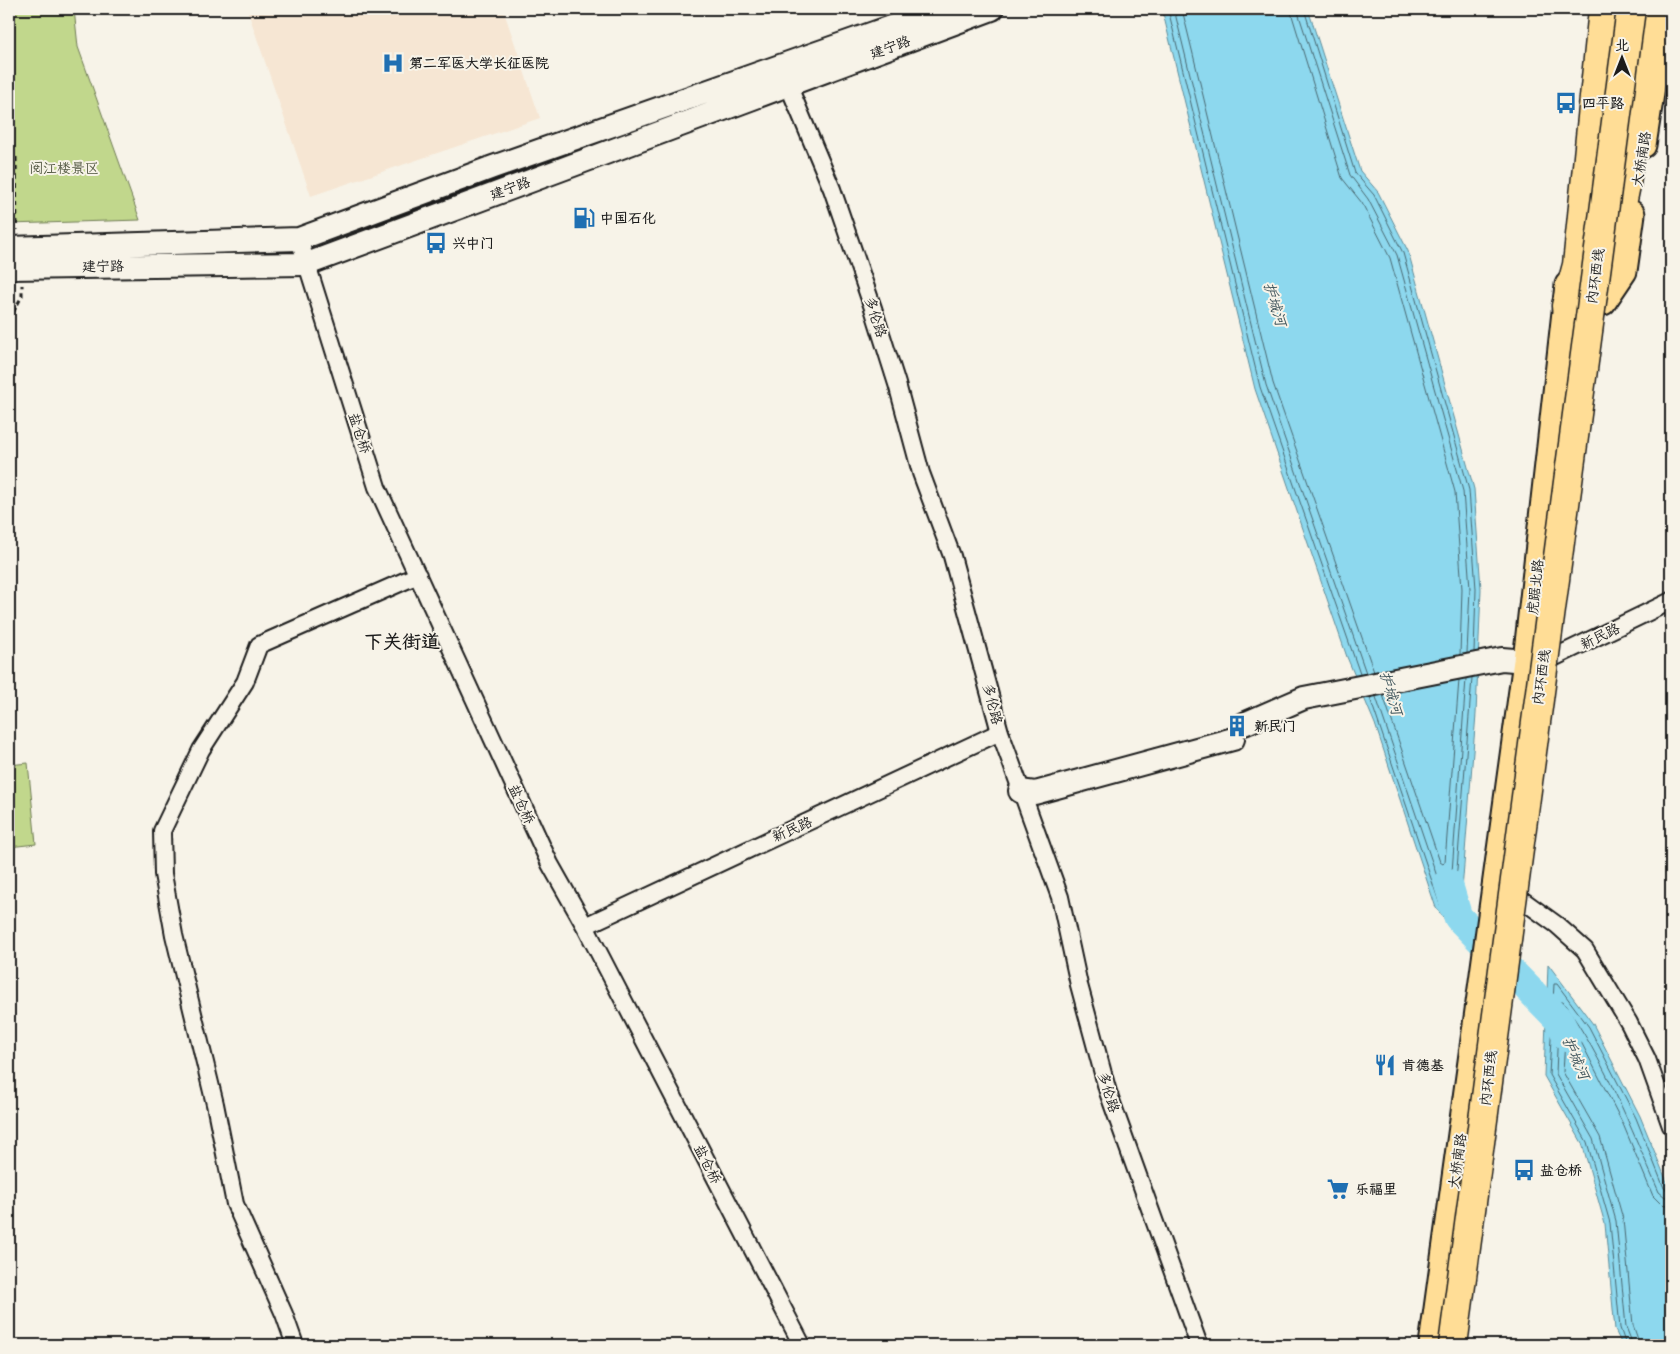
<svg xmlns="http://www.w3.org/2000/svg" width="1680" height="1354" font-family="Mali,'LXGW WenKai TC',sans-serif">
<style>
.built{fill:#f6e6d3}
.green{fill:#c1d78c;stroke:#6e7a54}
.water{fill:#8dd8ee;stroke:#608d9a}
.lines{fill:none;stroke-linecap:round;stroke-linejoin:round}
.shore{stroke:#496770;stroke-width:1}
.river{stroke:#8dd8ee;stroke-width:29}
.street-casing{stroke:#1c1c1c;stroke-width:20}
.secondary-casing{stroke:#1c1c1c;stroke-width:26}
.primary-casing{stroke:#1c1c1c;stroke-width:29}
.highway-casing{stroke:#1c1c1c;stroke-width:31}
.path{stroke:#1c1c1c;stroke-width:3;stroke-dasharray:5 4;stroke-linecap:butt}
.street{stroke:#f7f3e8;stroke-width:16}
.secondary{stroke:#f7f3e8;stroke-width:22}
.primary{stroke:#ffdd96;stroke-width:25}
.highway{stroke:#ffdd96;stroke-width:28}
.highway-bridge-casing{stroke:#1c1c1c;stroke-width:31;stroke-linecap:butt}
.highway-bridge{stroke:#ffdd96;stroke-width:28}
.labels{text-anchor:middle;stroke-width:4;stroke-linejoin:round;paint-order:stroke}
.street-label{font-size:14px;fill:#1c1c1c;stroke:#f7f3e8}
.poi-label{font-size:14px;font-weight:bold;fill:#1c1c1c;stroke:#f7f3e8;text-anchor:start}
.park-label{font-size:14px;fill:#4e543e;stroke:#f7f3e8}
.water-label{font-size:15px;font-style:italic;fill:#3e545b;stroke:#f7f3e8}
.district-label{font-size:19px;font-weight:bold;fill:#1c1c1c;stroke:#f7f3e8}
</style>
<rect width="100%" height="100%" fill="#f7f3e8"/>
<filter id="ink" filterUnits="userSpaceOnUse"><feTurbulence type="fractalNoise" baseFrequency=".02" numOctaves="2"/><feDisplacementMap in="SourceGraphic" scale="10" xChannelSelector="R" yChannelSelector="G"/><feConvolveMatrix kernelMatrix="1 2 1 2 8 2 1 2 1" color-interpolation-filters="sRGB"/></filter>
<g filter="url(#ink)">
<path class="built" d="M247,9H503L540,118L311,196Z"/>
<path class="green" d="M9,9H74L78,47L140,220L9,224Z
M28,763L36,844L9,847V765Z"/>
<path class="water" d="M1162,9H1308L1360,171L1378,192L1408,251L1474,489L1481,589L1476,714L1459,928L1455,933L1436,908L1375,724L1347,657L1255,389Z
M1548,964L1593,1024L1640,1116L1671,1192V1345H1622L1615,1330L1605,1224L1582,1143L1544,1076Z"/>
<g class="lines">
<path class="shore" d="M1168,9L1260,387L1360,674
M1174,9L1266,385L1366,673
M1182,9L1273,383L1374,672
M1290,9L1342,178L1362,203L1390,258L1455,492L1462,589L1460,655
M1297,9L1350,175L1368,199L1397,255L1463,491L1470,589L1467,653
M1304,9L1355,173L1374,195L1403,253L1469,490L1476,589L1474,652
M1383,695L1440,862L1443,864L1445,862L1459,680
M1376,697L1445,900L1448,902L1450,900L1466,679
M1370,698L1440,905L1453,920L1472,678
M1626,1345L1620,1328L1610,1223L1587,1142L1549,1075L1554,984H1557L1589,1027L1636,1118L1664,1188L1671,1192
M1633,1345L1626,1327L1616,1221L1593,1139L1556,1074L1559,1002H1563C1605,1060 1630,1127 1659,1192L1665,1197L1671,1198
M1640,1345L1633,1325L1623,1219L1600,1137L1563,1072L1566,1024H1569L1577,1034L1623,1124L1653,1196L1661,1204L1671,1206"/>
<path class="river" d="M1448,883L1458,917L1559,1020L1568,1038"/>
<g class="street-casing">
<path id="street" d="M784,75L832,189L873,308L897,384L921,473L952,556L1000,732L1060,897L1079,985L1108,1092L1199,1345
M299,239L377,487L550,864L585,926L802,1345
M1539,660L1551,659L1671,601
M1521,899L1557,925L1585,950L1629,1023L1647,1059L1671,1126
M585,926L1000,732
M295,1345L284,1314L235,1204L215,1104L174,935L163,874L162,831L201,750L245,682L259,645L418,575"/>
</g>
<g class="secondary-casing">
<path id="secondary" d="M9,248L299,239L493,167L942,9
M9,268L307,264L992,9
M1244,724L1304,698L1502,659L1526,661
M1020,791L1035,793L1233,739"/>
</g>
<g class="primary-casing">
<path id="primary" d="M1643,145L1664,9
M1603,302L1624,271L1632,214
M1432,1345L1526,661L1568,285"/>
</g>
<g class="highway-casing">
<path id="highway" d="M1605,287L1626,185L1646,9
M1566,306L1577,265L1603,9"/>
</g>
<path class="path" d="M9,155H16L17,230
M9,320L22,296V285"/>
<use href="#street" class="street"/>
<use href="#secondary" class="secondary"/>
<use href="#primary" class="primary"/>
<use href="#highway" class="highway"/>
<g class="highway-bridge-casing">
<path id="highway-bridge" d="M1453,1345L1631,9"/>
</g>
<use href="#highway-bridge" class="highway-bridge"/>
</g>
</g>
<defs>
<g id="hospital-bare" transform="scale(1.725)"><path d="M-5-5h3v3.5h4V-5h3V5h-3V1.5h-4V5h-3Z" fill="#1f6fb2" stroke="#f7f3e8" stroke-width="2.5" paint-order="stroke"/></g>
<g id="bus-bare" transform="scale(1.725)"><path d="M-5-6H5V4H4V6H2V4H-2V6H-4V4H-5ZM-3.5-4V0h7V-4ZM-3.5 1.2v1.5H-2V1.2ZM2 1.2v1.5H3.5V1.2Z" fill="#1f6fb2" stroke="#f7f3e8" stroke-width="2.5" paint-order="stroke"/></g>
<g id="fuel-bare" transform="scale(1.725)"><path d="M-5.5-6h7V0h2V4h1.3V-2.5L3-4.5l.8-.8L6-3V5H2.5V1h-1V6h-7ZM-4.2-4.7v3.2H.2V-4.7Z" fill="#1f6fb2" stroke="#f7f3e8" stroke-width="2.5" paint-order="stroke"/></g>
<g id="building-bare" transform="scale(1.725)"><path d="M-4-6H4V6H1V3H-1V6H-4ZM-2.5-4.3h1.7v1.8h-1.7ZM.8-4.3h1.7v1.8H.8ZM-2.5-1h1.7V.8h-1.7ZM.8-1h1.7V.8H.8Z" fill="#1f6fb2" stroke="#f7f3e8" stroke-width="2.5" paint-order="stroke"/></g>
<g id="restaurant-bare" transform="scale(1.725)"><path d="M-5-6h1v4h1v-4h1v4h1v-4h1v5L-1.5 .5V6h-2V.5L-5-1ZM5-6V6H3V1.5H1.5Q1.5-4 5-6Z" fill="#1f6fb2" stroke="#f7f3e8" stroke-width="2.5" paint-order="stroke"/></g>
<g id="supermarket-bare" transform="scale(1.725)"><path d="M-6-5.5h2.5l.6 2H6L4.5 2H-2.5L-4.4-4H-6ZM-1.5 3.2a1.3 1.3 0 1 0 .1 0ZM3 3.2a1.3 1.3 0 1 0 .1 0Z" fill="#1f6fb2" stroke="#f7f3e8" stroke-width="2.5" paint-order="stroke"/></g>
</defs>
<g fill-rule="evenodd">
<use href="#hospital-bare" x="393" y="63"/>
<use href="#bus-bare" x="1566" y="103"/>
<use href="#fuel-bare" x="584" y="218"/>
<use href="#bus-bare" x="436" y="243"/>
<use href="#building-bare" x="1237" y="726"/>
<use href="#restaurant-bare" x="1385" y="1065"/>
<use href="#bus-bare" x="1524" y="1170"/>
<use href="#supermarket-bare" x="1338" y="1189"/>
</g>
<g class="labels">
<g class="street-label">
<text transform="translate(890 47) rotate(-20)" y="5">建宁路</text>
<text transform="translate(1641 159) rotate(-81)" y="5">大桥南路</text>
<text transform="translate(510 188) rotate(-20)" y="5">建宁路</text>
<text transform="translate(103 266) rotate(-1)" y="5">建宁路</text>
<text transform="translate(1595 276) rotate(-82)" y="5">内环西线</text>
<text transform="translate(876 317) rotate(72)" y="5">多伦路</text>
<text transform="translate(360 433) rotate(72)" y="5">盐仓桥</text>
<text transform="translate(1535 587) rotate(-84)" y="5">虎踞北路</text>
<text transform="translate(1600 636) rotate(-26)" y="5">新民路</text>
<text transform="translate(1541 677) rotate(-82)" y="5">内环西线</text>
<text transform="translate(993 704) rotate(76)" y="5">多伦路</text>
<text transform="translate(522 804) rotate(65)" y="5">盐仓桥</text>
<text transform="translate(792 829) rotate(-24)" y="5">新民路</text>
<text transform="translate(1488 1078) rotate(-83)" y="5">内环西线</text>
<text transform="translate(1109 1092) rotate(73)" y="5">多伦路</text>
<text transform="translate(1457 1161) rotate(-82)" y="5">大桥南路</text>
<text transform="translate(708 1164) rotate(63)" y="5">盐仓桥</text>
</g>
<g class="poi-label">
<text x="409" y="68">第二军医大学长征医院</text>
<text x="1582" y="108">四平路</text>
<text x="600" y="223">中国石化</text>
<text x="452" y="248">兴中门</text>
<text x="1254" y="731">新民门</text>
<text x="1402" y="1070">肯德基</text>
<text x="1540" y="1175">盐仓桥</text>
<text x="1355" y="1194">乐福里</text>
</g>
<g class="park-label">
<text x="64" y="173">阅江楼景区</text>
</g>
<g class="water-label">
<text transform="translate(1275 304) rotate(73)" y="5">护城河</text>
<text transform="translate(1391 693) rotate(73)" y="5">护城河</text>
<text transform="translate(1576 1058) rotate(66)" y="5">护城河</text>
</g>
<g class="district-label">
<text x="402" y="648">下关街道</text>
</g>
</g>
<rect width="1680" height="1354" fill="none" stroke="#f7f3e8" stroke-width="30"/>
<rect x="15" y="15" width="1650" height="1324" fill="none" stroke="#1c1c1c" stroke-width="2" filter="url(#ink)"/>
<g transform="translate(1622 58)" stroke="#f7f3e8" stroke-width="4" paint-order="stroke">
<path d="M0-4L9 19L0 12L-9 19Z" fill="#1c1c1c"/>
<text y="-8" font-size="14" font-weight="bold" text-anchor="middle" fill="#1c1c1c">北</text>
</g>
</svg>
